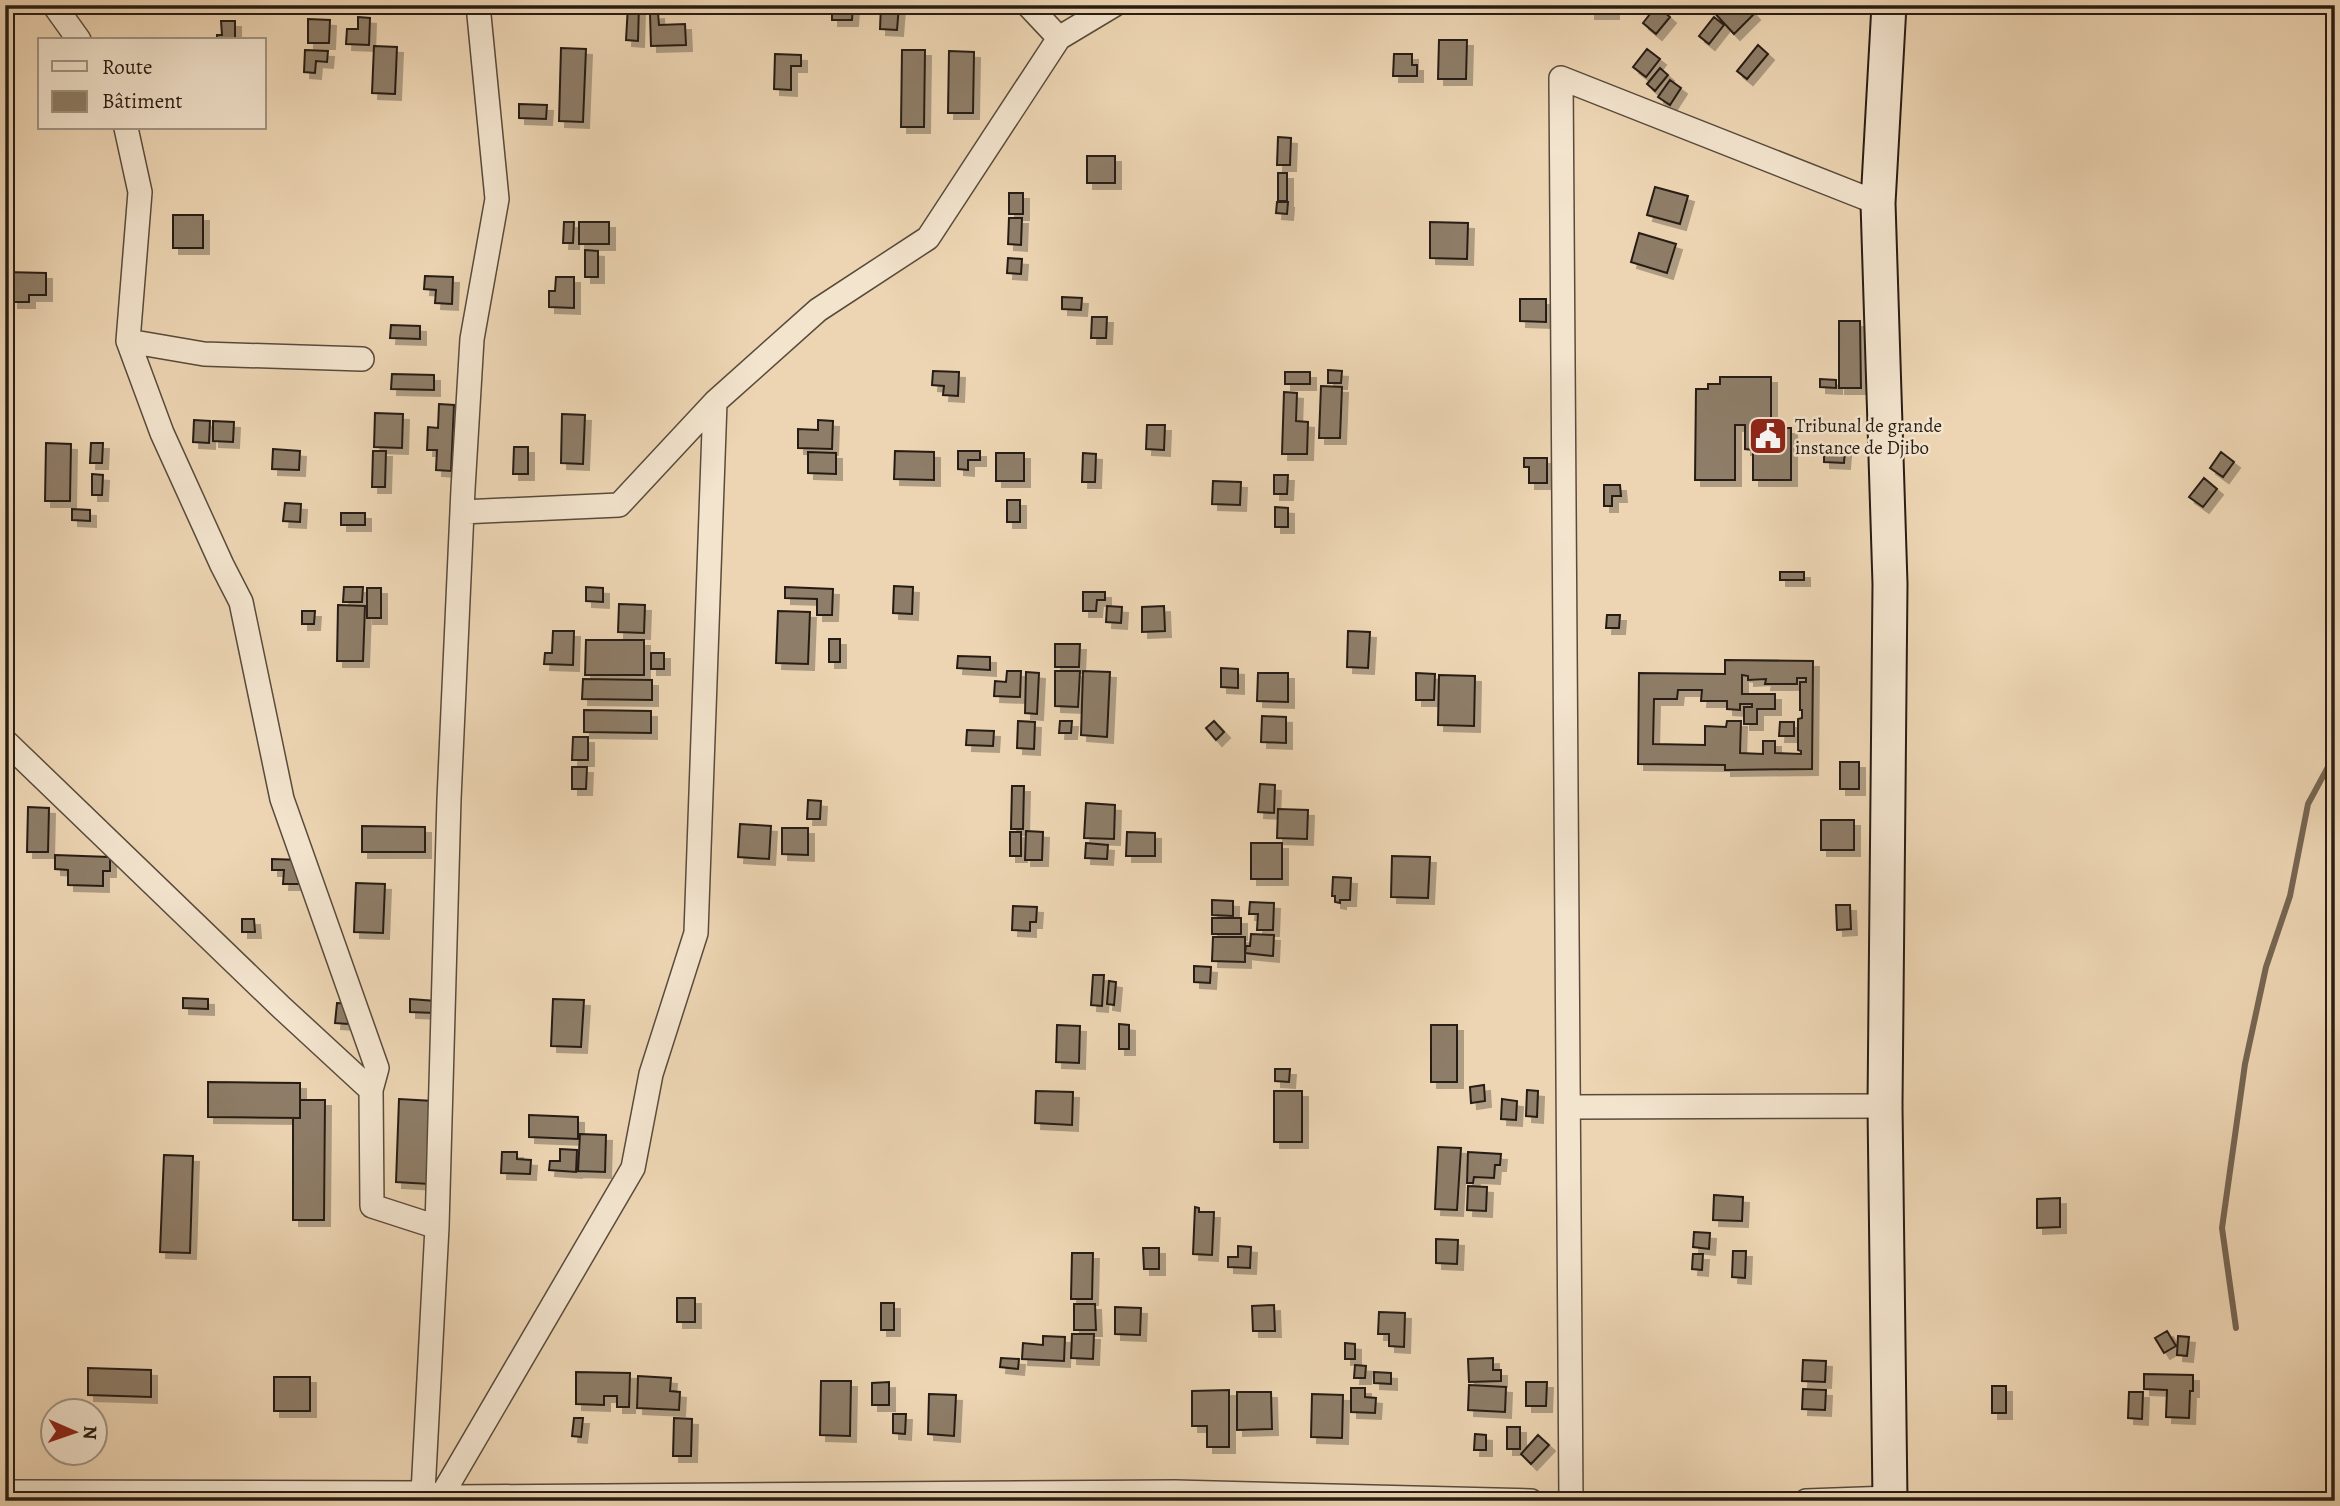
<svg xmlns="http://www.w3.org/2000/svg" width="2340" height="1506" font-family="Alegreya,serif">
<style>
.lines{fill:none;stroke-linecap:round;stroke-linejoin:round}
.stream{stroke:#766653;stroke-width:6}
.building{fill:#8e7d67;stroke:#281d14;stroke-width:2;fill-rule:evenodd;filter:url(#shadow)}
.minor-casing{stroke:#594b3c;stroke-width:26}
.secondary-casing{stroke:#281d14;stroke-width:37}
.minor{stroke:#f3e4ce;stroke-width:23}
.secondary{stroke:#f3e4ce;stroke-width:33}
.labels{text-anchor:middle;stroke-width:5;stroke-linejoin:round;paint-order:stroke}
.poi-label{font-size:19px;fill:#281d14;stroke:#f3e4ce;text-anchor:start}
</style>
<defs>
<filter id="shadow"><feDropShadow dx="6" dy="6" stdDeviation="0" flood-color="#0004"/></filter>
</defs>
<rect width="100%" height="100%" fill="#edd5b3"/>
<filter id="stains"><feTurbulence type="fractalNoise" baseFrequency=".00286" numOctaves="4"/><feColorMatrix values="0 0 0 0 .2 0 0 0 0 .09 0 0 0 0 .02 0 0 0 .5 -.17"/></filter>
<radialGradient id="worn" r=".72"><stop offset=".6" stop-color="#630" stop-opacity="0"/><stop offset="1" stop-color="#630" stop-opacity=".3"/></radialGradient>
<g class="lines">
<path class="stream" d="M2236,1328L2222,1228L2245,1064L2266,967L2290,896L2308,804L2335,754"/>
</g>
<path class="building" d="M628,5H639L638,41L626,40Z
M832,5H853L852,20H832Z
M881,5H899L897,30L880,29Z
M1589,5H1613V13H1589Z
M1644,5H1656L1670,17L1656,34L1643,23L1650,14L1642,8Z
M1713,5H1746L1754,14L1734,34L1710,8Z
M658,13L659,25L685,24L686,45L651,46L650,14Z
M358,17L370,18L369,45L346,44L347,29H358Z
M1714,17L1724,25L1709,44L1699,36Z
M308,19L330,20L329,43H308Z
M221,21H235V40H217V35H222Z
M1439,40H1467L1466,79H1438Z
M1758,45L1768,54L1747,79L1737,71Z
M374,46L397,47L395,94L372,93Z
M561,48L586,49L583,122L559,121Z
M1647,49L1660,59L1646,77L1633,67Z
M305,50L328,51L327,62L316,61L315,73L304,72Z
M902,50H925L924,127H901Z
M949,51L974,52L973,113H948Z
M775,54L801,55V66H791V90L774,89Z
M1394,54H1412V65H1417V76H1393Z
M1660,68L1668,75L1655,91L1647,84Z
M1670,80L1681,88L1670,105L1658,97Z
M519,104L547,105L546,119L519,118Z
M1278,137L1291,138L1290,165H1277Z
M1087,156H1115V183H1087Z
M1278,173H1287V201H1278Z
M1655,187L1688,196L1680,224L1647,215Z
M1009,193H1023V214H1009Z
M1277,202H1288L1287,214L1276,213Z
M173,215H203V248H173Z
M1009,218H1022L1021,245L1008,244Z
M564,222H574L573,243H563Z
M579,222H609V244H579Z
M1430,222L1468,223L1467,259L1430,258Z
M1639,233L1676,244L1667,273L1631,262Z
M585,250L598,251V277H585Z
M1008,258L1022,259L1021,274L1007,273Z
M5,272L46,273V295H29V302H12V294H5Z
M425,276L453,277L452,304L435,303L436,290L424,289Z
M556,277H574V308L549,307V291H555Z
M1062,297L1082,298L1081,310L1062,309Z
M1520,299H1546V322L1520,321Z
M1092,317H1107L1106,338H1091Z
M1839,321H1860L1861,388H1839Z
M391,325L420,326V339L390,338Z
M1328,370L1342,371L1341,383H1328Z
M933,371L959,372L958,396L943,395L944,386L932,385Z
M1285,372H1310V384H1285Z
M392,374L434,375V390L391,389Z
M1720,377H1771V428H1791V480H1753V450L1745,449V425H1735V480H1695L1696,389H1708V384H1720Z
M1820,379L1836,380V388L1820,387Z
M1321,386L1342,387L1340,438H1319Z
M1284,392L1297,393L1296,421L1308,422L1307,454H1282Z
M439,404L454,405L451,471L436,470L437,450H427L428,427L438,428Z
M375,413L403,414L402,448L374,447Z
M562,414L585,415L583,464L561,463Z
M194,420L210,421L209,443L193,442Z
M818,420L833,421L832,449L798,448V429L818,430Z
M213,421L234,422L233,442L213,441Z
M1147,425H1165L1164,450L1146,449Z
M46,443L71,444L70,501H45Z
M91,443H103L102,463H90Z
M514,447H528V474H513Z
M273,449L300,451L299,470L272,469Z
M1824,449L1845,450L1844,463L1824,462Z
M373,451H386L385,487H372Z
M895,451L934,452V480L894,479Z
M958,451H980V460H968V470L958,469Z
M808,452L836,453V474L808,473Z
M2221,452L2234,462L2223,477L2210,468Z
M996,453H1024V481H996Z
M1083,453L1096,454L1095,482H1082Z
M1524,458H1547V483H1529V467H1524Z
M92,474L103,475L102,495H92Z
M1274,475H1288L1287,494H1274Z
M2204,478L2217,489L2203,507L2189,497Z
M1213,481L1241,482L1240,505L1212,504Z
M1604,485H1620L1621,496H1612V506H1604Z
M1007,500H1020V522H1007Z
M285,503L301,504L300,522L283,521Z
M1275,507L1288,508V527H1275Z
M72,509L90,510V521L72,520Z
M341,513H365V525H341Z
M1780,572H1804V580H1780Z
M894,586L913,587L912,614L893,613Z
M344,587H363L362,602H343Z
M586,587L603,588V602L586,601Z
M785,587L833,589L832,615H817V599L785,598Z
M367,588H381V618H367Z
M1083,592H1105V600H1097L1096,611H1083Z
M619,604L645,605L644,633L618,632Z
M338,605L365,606L363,661H337Z
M1107,606L1122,607L1121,623L1106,622Z
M1164,606L1165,631L1142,632V607Z
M302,611H315L314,624H302Z
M778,611L810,612L808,664L776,663Z
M1607,615H1620L1619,628H1606Z
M553,631H574L573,665L544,664L545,653H552Z
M1348,631L1370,632L1368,668L1347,667Z
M829,639H840V662H829Z
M586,640H644V675H585Z
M1055,644H1080L1079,667H1055Z
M651,653H664V669H651Z
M958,656L990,657V670L957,668Z
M1725,660L1813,661L1812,769L1725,770V765L1638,764L1639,673L1725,674ZM1742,675L1748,676V680L1766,679L1765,684H1797V678H1806V682H1800V710H1802V718L1798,719V750L1801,751V754L1775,753V741H1763V754L1740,753L1741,721H1727L1726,727L1705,726V745L1653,744L1654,699H1677L1678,690H1702L1701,701H1727V709L1740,710V704H1752V707H1744V724H1757V709H1775V694H1742Z
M1221,668L1238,669V688L1221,687Z
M1007,671H1021L1020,697L994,696L995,681L1006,682Z
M1055,671H1080L1078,707L1055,706Z
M1083,671L1110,672L1107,737L1081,735Z
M1026,672L1039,673L1037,714L1025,713Z
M1258,673H1288V702L1257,701Z
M1416,673L1435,674L1434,700H1416Z
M1439,675L1475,676L1474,726L1438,725Z
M583,679L652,680V700L582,699Z
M584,710L651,711V733L584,732Z
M1262,716L1286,717V743L1261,742Z
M1018,721L1035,722L1034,749L1017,748Z
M1060,721H1072L1071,733H1059Z
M1214,721L1224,732L1216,740L1206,728Z
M1780,722H1794V736H1779Z
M967,730L994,731L993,746L966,745Z
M573,737H588V760H572Z
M1840,762H1859V789H1840Z
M572,767H587L586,789H572Z
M1260,784L1275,785L1274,813L1258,812Z
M1012,786H1024L1023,829H1011Z
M808,800L821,801L820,819H807Z
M1086,803L1115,805L1114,839L1084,838Z
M28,807L49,808L48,852H27Z
M1278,809L1308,810L1307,839L1277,838Z
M1821,820H1854V850H1821Z
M740,824L771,826L769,859L738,857Z
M362,826L425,827V852H362Z
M782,828H808V855L782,854Z
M1026,831L1043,832L1042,860H1025Z
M1010,832H1021V856H1010Z
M1127,832L1155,833V856H1126Z
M1086,843L1108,845L1107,859L1085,858Z
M1251,843H1282V879H1251Z
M55,855L110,857V871H103V886L68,885V870L55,869Z
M1392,856L1430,857L1428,898L1391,897Z
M272,859L301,860L300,884H283L284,870H272Z
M1333,877L1351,878L1350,900H1340V903L1335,902V896H1332Z
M356,883L385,884L383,933L354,932Z
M1212,900L1233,901V916L1212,915Z
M1250,902L1274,903L1273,930H1257L1258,914H1249Z
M1836,905H1850L1851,929L1837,930Z
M1013,906L1037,907L1036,922H1030V931L1012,930Z
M1212,918H1241V934H1212Z
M242,919H254L255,932H242Z
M1251,934L1274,935L1273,956L1245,953L1246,946H1250Z
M1213,937H1245V962L1212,961Z
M1194,966L1211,967L1210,983L1194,982Z
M1093,975H1104L1102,1006L1091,1005Z
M1109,981L1116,982L1114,1005L1107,1004Z
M183,998L208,999V1009L183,1008Z
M410,999L436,1001L435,1013L410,1012Z
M553,999L584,1000L581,1047L551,1046Z
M337,1003L350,1004L348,1024L335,1023Z
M1119,1024L1129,1025V1049H1119Z
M1057,1025L1080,1026L1079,1063L1056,1062Z
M1431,1025H1457V1082H1431Z
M1275,1069H1290L1289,1082L1275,1081Z
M208,1082L300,1083V1118L208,1117Z
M1484,1085L1485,1101L1471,1103L1470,1087Z
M1527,1090L1538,1091L1537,1117L1526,1116Z
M1036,1091L1073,1092L1072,1125L1035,1123Z
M1274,1091H1302V1142H1274Z
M399,1099L433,1101L429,1184L396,1182Z
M1502,1099L1517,1101L1516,1120L1501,1119Z
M300,1100H325L324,1220H293V1118H300Z
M529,1115L578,1117V1139L529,1137Z
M580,1134L606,1135L605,1172L578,1171Z
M1438,1147L1461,1148L1457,1210L1435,1209Z
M560,1149L577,1150L576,1172L549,1170L550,1161H560Z
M502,1152H517V1159L531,1160L530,1174L501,1173Z
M1468,1152L1501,1154L1500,1165H1495L1494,1178L1474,1177L1473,1183H1467Z
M164,1155L193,1156L190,1253L160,1252Z
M1468,1186L1487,1187L1486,1211L1467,1210Z
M1714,1195L1743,1197L1742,1221L1713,1220Z
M2060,1198V1227L2037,1228V1199Z
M1195,1207L1199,1208V1212H1214L1212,1255L1193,1254Z
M1694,1232L1710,1233L1709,1249L1693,1247Z
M1436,1239L1458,1240L1457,1264L1436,1263Z
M1238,1246L1251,1247L1250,1268L1228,1267V1257H1238Z
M1143,1248H1159V1269H1144Z
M1733,1251H1746L1745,1278L1732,1277Z
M1072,1253H1093L1092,1299H1071Z
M1693,1254H1703L1702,1270L1692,1269Z
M677,1298H695V1322H677Z
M881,1303H894V1330H881Z
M1074,1304H1095L1096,1330H1074Z
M1274,1305L1275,1331H1253L1252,1306Z
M1115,1307L1141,1308L1140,1335L1115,1334Z
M1379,1312L1405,1313L1404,1347L1389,1346V1334H1378Z
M2167,1331L2176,1346L2164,1353L2155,1338Z
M1072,1334H1094L1093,1359L1071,1358Z
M1043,1336L1065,1337L1064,1361L1022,1359L1023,1343L1043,1345Z
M2178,1336L2189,1337L2187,1356L2177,1355Z
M1345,1343L1355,1344V1359H1345Z
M1001,1358L1019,1359L1018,1369L1000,1367Z
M1493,1358V1370H1501V1381L1469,1382L1468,1359Z
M1803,1360L1826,1361L1825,1382L1802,1381Z
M1355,1365L1366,1366L1365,1378H1354Z
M88,1368L151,1370V1397L88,1395Z
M576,1372L630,1373L629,1407H617V1396H604V1405L576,1404Z
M1374,1372L1391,1373V1384L1374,1383Z
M2144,1374L2193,1375V1391H2190L2189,1418L2166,1417L2167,1390L2144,1389Z
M638,1376L671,1378L670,1391L680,1392L679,1410L637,1408Z
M274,1377H310V1411H274Z
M821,1381H851L850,1436L820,1435Z
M889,1382V1405H872V1383Z
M1526,1382H1547L1546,1406H1526Z
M1469,1385L1506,1387L1505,1412L1468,1410Z
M1992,1386H2006V1413H1992Z
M1351,1388H1365V1397L1376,1398L1375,1413L1351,1412Z
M1803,1389L1826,1390L1825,1410L1802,1409Z
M1229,1390V1447H1207V1426H1192V1391Z
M1237,1392H1271L1272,1429L1237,1430Z
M2129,1392H2143L2142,1419L2128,1418Z
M929,1394L956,1395L954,1436L928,1434Z
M1312,1394L1343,1395L1342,1438L1311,1437Z
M893,1414H906L905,1434L893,1433Z
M574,1418H583L581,1437L572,1436Z
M674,1418L692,1419L691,1456H673Z
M1507,1427H1520V1449H1507Z
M1475,1434L1486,1435V1450H1474Z
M1538,1435L1549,1445L1531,1464L1521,1454Z"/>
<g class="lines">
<g class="minor-casing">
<path id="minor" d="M54,5L79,40
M1028,5L1059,38
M126,128L140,192L128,341L162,433L222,565L241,602L282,799L377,1068L371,1090L372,1206L437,1227
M128,341L204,354L362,359
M462,512L619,505L715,402
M5,741L281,1007L371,1090
M1570,1107L1885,1106
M5,1492L423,1493L454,1497L1175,1492L1531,1501
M423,1493L437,1227L449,799L463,489L472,339L497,199L478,5
M442,1495L633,1168L651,1074L696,933L715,402L818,310L928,238L1059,38L1114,5
M1571,1501L1561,78L1878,203
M1806,1501L1890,1498"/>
</g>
<g class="secondary-casing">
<path id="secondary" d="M1889,5L1878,203L1890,584L1885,1106L1890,1501"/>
</g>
<use href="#minor" class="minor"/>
<use href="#secondary" class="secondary"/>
</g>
<defs>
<g id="civic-square" transform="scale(2.0125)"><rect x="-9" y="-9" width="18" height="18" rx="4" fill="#8f2418" stroke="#f3e4ce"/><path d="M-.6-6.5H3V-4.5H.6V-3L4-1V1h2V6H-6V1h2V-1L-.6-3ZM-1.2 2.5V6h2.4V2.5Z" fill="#fff"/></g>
</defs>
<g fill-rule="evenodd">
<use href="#civic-square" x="1768" y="436"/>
</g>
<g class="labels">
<g class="poi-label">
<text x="1795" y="432">Tribunal de grande<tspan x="1795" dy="22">instance de Djibo</tspan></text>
</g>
</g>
<rect width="2340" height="1506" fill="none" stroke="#edd5b3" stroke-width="28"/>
<rect x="7" y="7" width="2326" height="1492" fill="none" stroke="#281d14" stroke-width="3.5"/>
<rect x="14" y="14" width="2312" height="1478" fill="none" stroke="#281d14" stroke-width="2"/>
<rect x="38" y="38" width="228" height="91" fill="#f3e4ce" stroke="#a29484" stroke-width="2"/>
<rect x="52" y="61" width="35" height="10" fill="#f3e4ce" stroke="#a29484" stroke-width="2"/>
<text x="102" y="74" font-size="21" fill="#281d14">Route</text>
<rect x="52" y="91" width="35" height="21" fill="#8e7d67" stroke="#a29484" stroke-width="2"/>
<text x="102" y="108" font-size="21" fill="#281d14">Bâtiment</text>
<g transform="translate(74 1432) rotate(92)"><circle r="33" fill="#f3e4ce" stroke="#a29484" stroke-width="2"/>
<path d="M0-5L12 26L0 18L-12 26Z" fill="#8f2418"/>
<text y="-10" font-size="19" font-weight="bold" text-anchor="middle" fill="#281d14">N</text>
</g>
<rect width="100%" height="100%" filter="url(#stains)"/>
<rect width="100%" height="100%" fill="url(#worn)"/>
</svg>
